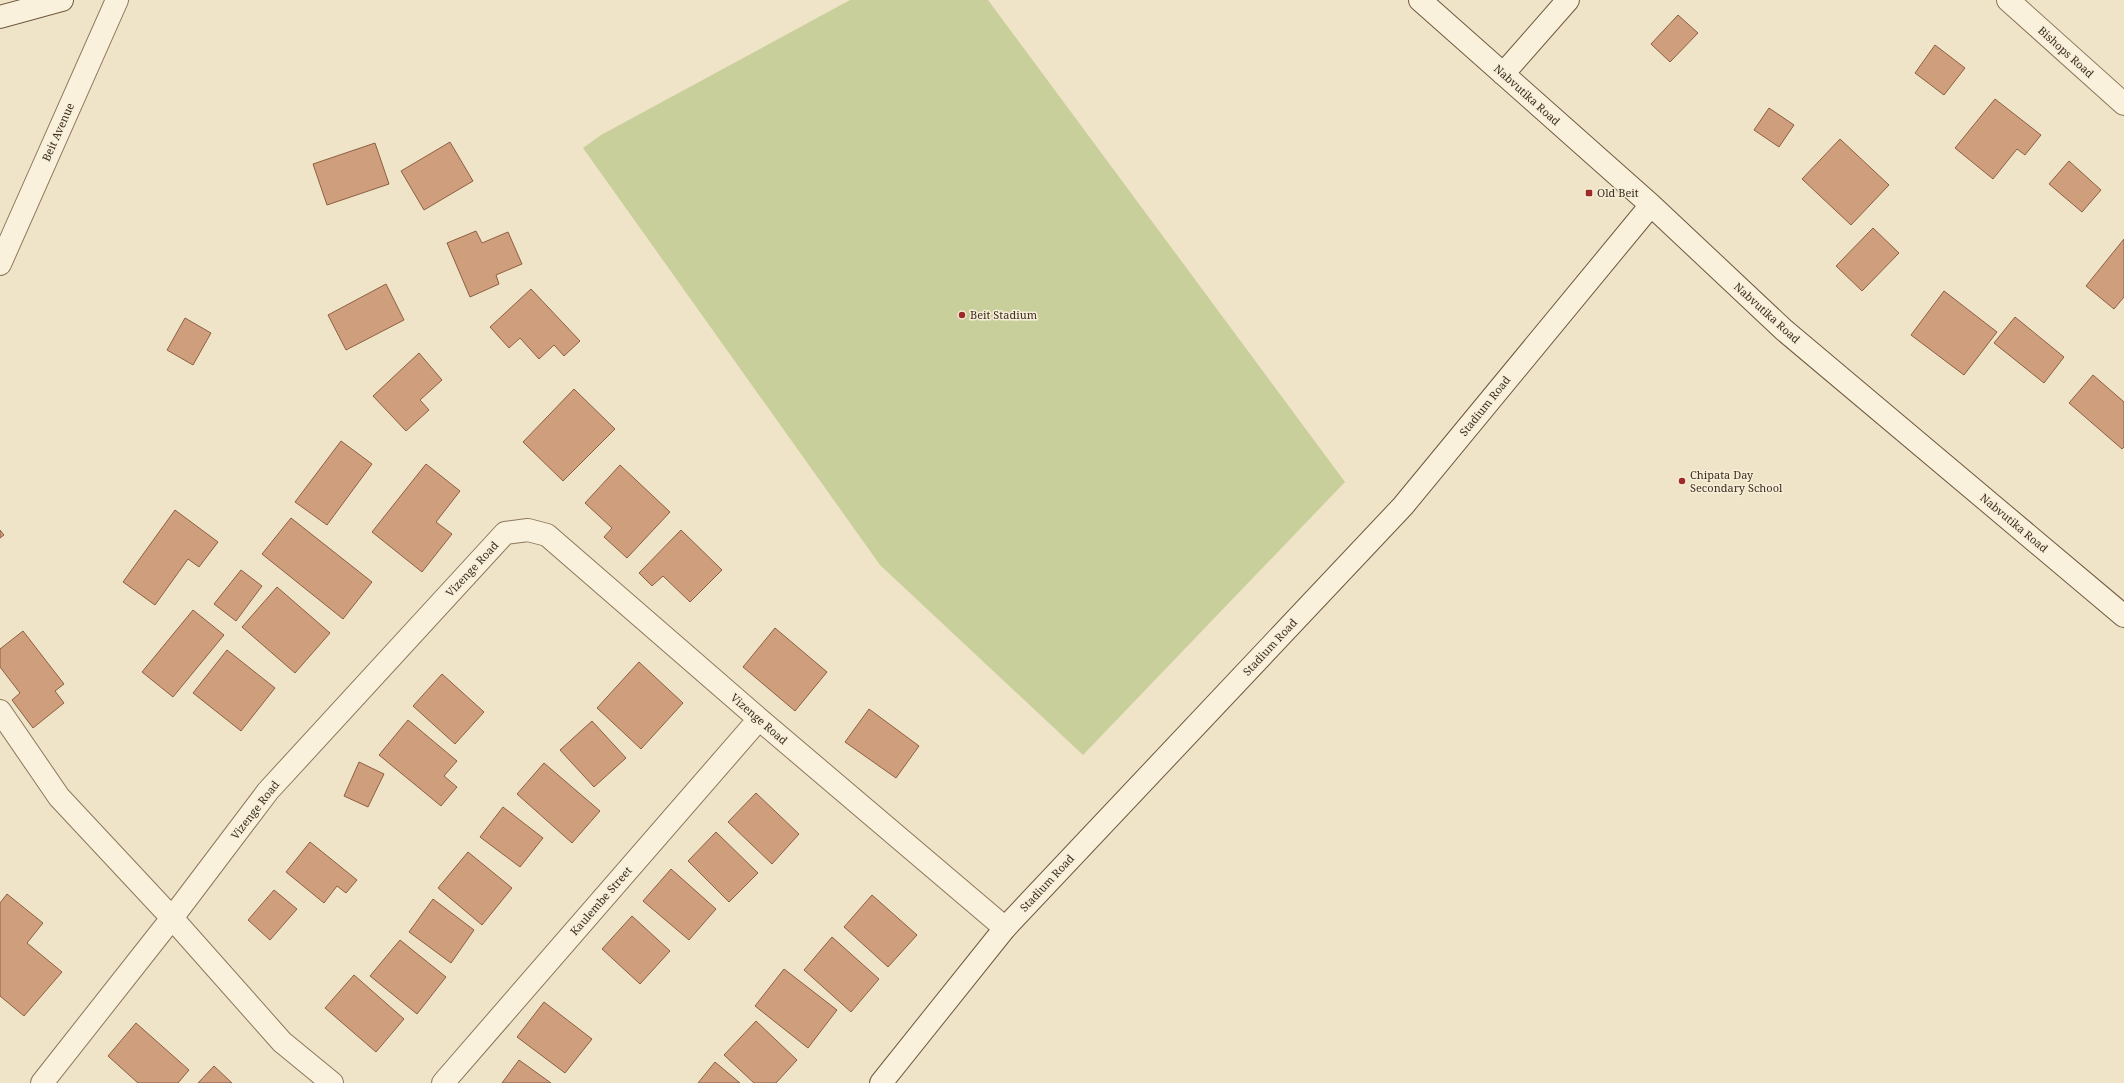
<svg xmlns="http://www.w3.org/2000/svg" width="2124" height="1083" font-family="'Noto Serif',serif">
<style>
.green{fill:#c9cf9b}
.building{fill:#cf9f7d;stroke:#8d5f41}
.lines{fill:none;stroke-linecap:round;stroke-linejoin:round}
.street-casing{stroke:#8d765c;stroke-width:24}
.secondary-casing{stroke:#6f573f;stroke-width:24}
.street{stroke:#faf1dc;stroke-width:22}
.secondary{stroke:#faf1dc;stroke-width:22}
.poi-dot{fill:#9e2a2b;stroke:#f7eed8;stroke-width:1.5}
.labels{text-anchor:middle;stroke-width:3;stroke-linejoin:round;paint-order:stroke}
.street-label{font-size:11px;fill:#3d2e20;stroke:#f7eed8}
.poi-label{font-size:11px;fill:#3d2e20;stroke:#f7eed8;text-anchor:start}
</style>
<rect width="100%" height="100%" fill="#f0e4c8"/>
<path class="green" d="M850,0H988L1345,482L1083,755L880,565L583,148L601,135Z"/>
<path class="building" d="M1678,15L1698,33L1670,62L1651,44Z
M1935,45L1965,68L1944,95L1915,73Z
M1995,99L2041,135L2025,155L2017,149L1993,179L1955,148Z
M1769,108L1794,125L1779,147L1754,130Z
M1840,139L1889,185L1851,225L1802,179Z
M450,142L473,181L424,210L401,171Z
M375,143L389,184L327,205L313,164Z
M2069,161L2101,190L2082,212L2049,184Z
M1873,228L1899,253L1862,291L1836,266Z
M476,231L482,243L508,232L522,264L496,275L499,284L470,297L447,243Z
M2124,239V297L2114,309L2086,286Z
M386,284L404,320L346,350L328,315Z
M531,289L580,341L564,356L554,345L539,359L520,338L509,348L490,327Z
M1944,291L1997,332L1964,375L1911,335Z
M2015,317L2064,357L2044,383L1994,343Z
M185,318L211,333L193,365L167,350Z
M419,353L442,380L420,400L429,410L406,431L373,396Z
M2093,375L2124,402V447L2122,449L2069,403Z
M574,389L615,429L563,481L523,442Z
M341,441L372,464L327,525L295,502Z
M426,464L460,491L436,522L452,534L422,572L372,532Z
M620,465L670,512L627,558L604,537L612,528L585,503Z
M175,510L218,542L199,567L188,559L155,605L123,582Z
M291,518L372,582L343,619L262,554Z
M0,530L4,535L0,538Z
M681,530L722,570L690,602L663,576L652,586L639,573Z
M241,570L262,586L236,621L214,604Z
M277,587L330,633L295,673L242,627Z
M193,610L224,635L173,697L142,672Z
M775,628L827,672L795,711L743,667Z
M23,631L64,684L55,691L64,703L33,728L12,700L20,693L0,667V649Z
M227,650L275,688L241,731L193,693Z
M639,662L683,703L641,749L597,708Z
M442,674L484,712L455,744L413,706Z
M869,709L919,746L896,778L845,742Z
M408,720L457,761L444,776L457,787L441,806L379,755Z
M592,721L626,758L594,787L560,750Z
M359,762L384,774L368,807L344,796Z
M544,763L600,811L572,843L517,794Z
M756,793L799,834L772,864L728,822Z
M503,807L543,838L520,867L480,837Z
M716,832L758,873L729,902L688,861Z
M310,842L357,880L346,893L337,886L324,903L286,872Z
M468,852L512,888L482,925L438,888Z
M671,869L716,909L689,940L643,901Z
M274,890L297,909L270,940L248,920Z
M7,894L43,923L27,943L62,972L24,1016L0,996V903Z
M872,895L917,935L888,967L844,927Z
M433,899L474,930L451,963L409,932Z
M632,916L670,951L640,984L602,949Z
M832,937L879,979L851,1012L804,970Z
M400,940L446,977L417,1014L370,976Z
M784,969L837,1010L808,1048L755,1006Z
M354,975L404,1019L376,1052L325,1008Z
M544,1002L592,1039L565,1073L517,1037Z
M756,1021L797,1060L776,1083H754L724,1055Z
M136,1023L189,1070L178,1083H138L108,1056Z
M519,1060L551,1083H502Z
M715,1062L740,1083H698Z
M214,1066L232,1083H198Z"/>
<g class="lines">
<g class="street-casing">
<path id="street" d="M2008,0L2124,104
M0,264L117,0
M0,711L59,797L172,918L282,1042L332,1083
M42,1083L172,918L268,791L505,533L528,530L547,535L759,719L1005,928
M443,1083L759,719"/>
</g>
<g class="secondary-casing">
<path id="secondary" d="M1420,0L1651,205L1784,330L2124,616
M0,17L62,0
M1503,74L1568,0
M881,1083L1005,928L1403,506L1651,205"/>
</g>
<use href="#street" class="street"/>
<use href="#secondary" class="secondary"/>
</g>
<g class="poi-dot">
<rect x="1585" y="189" width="8" height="8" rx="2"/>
<circle cx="962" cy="315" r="4"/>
<circle cx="1682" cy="481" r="4"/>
</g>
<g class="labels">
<g class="street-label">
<text transform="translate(2066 52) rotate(42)" y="4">Bishops Road</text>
<text transform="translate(1527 95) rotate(42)" y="4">Nabvutika Road</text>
<text transform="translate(58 132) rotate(-66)" y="4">Beit Avenue</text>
<text transform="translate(1767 313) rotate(42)" y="4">Nabvutika Road</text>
<text transform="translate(1485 406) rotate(-51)" y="4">Stadium Road</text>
<text transform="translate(2014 523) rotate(40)" y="4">Nabvutika Road</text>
<text transform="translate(472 569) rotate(-47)" y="4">Vizenge Road</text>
<text transform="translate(1270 647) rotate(-47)" y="4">Stadium Road</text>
<text transform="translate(759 719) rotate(41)" y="4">Vizenge Road</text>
<text transform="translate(255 810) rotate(-52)" y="4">Vizenge Road</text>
<text transform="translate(1047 883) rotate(-47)" y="4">Stadium Road</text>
<text transform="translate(601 901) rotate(-49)" y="4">Kaulembe Street</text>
</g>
<g class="poi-label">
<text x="1597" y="197">Old Beit</text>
<text x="970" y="319">Beit Stadium</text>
<text x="1690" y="479">Chipata Day<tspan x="1690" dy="13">Secondary School</tspan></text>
</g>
</g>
</svg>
